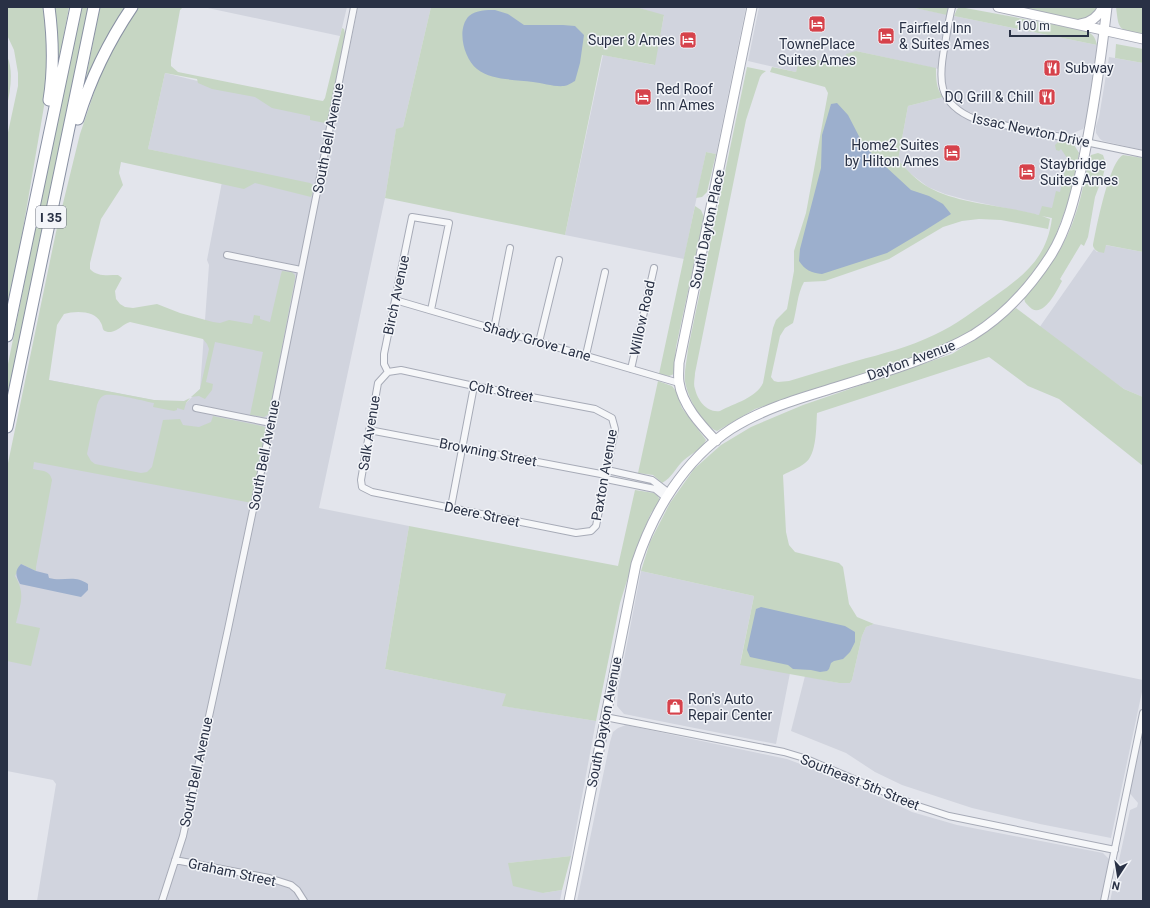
<svg xmlns="http://www.w3.org/2000/svg" width="1150" height="908" font-family="Roboto,sans-serif">
<style>
.built{fill:#d1d4de}
.green{fill:#c6d6c3;fill-rule:evenodd}
.water{fill:#9cafcd}
.lines{fill:none;stroke-linecap:round;stroke-linejoin:round}
.street-casing{stroke:#a7abb7;stroke-width:8}
.secondary-casing{stroke:#a7abb7;stroke-width:11}
.highway-casing{stroke:#8991a3;stroke-width:13}
.street{stroke:#f6f7f9;stroke-width:6}
.secondary{stroke:#fff;stroke-width:9}
.highway{stroke:#fff;stroke-width:11}
.labels{text-anchor:middle;stroke-width:3;stroke-linejoin:round;paint-order:stroke}
.shield{fill:#f3f5f9;stroke:#666c7b;stroke-width:1}
.shield-label{font-size:13px;font-weight:bold;fill:#293145}
.poi-label{font-size:14px;fill:#293145;stroke:#f3f5f9;text-anchor:start}
.street-label{font-size:14px;fill:#293145;stroke:#f3f5f9}
</style>
<rect width="100%" height="100%" fill="#e3e5ec"/>
<path class="built" d="M203,7H347L340,36Z
M358,7H431L403,127L396,130L385,198L319,508L409,526L385,669L507,694L503,706L596,721L571,856L509,863L543,893L562,890L560,901H37L56,784L53,780L7,771V585L49,380L153,400L186,403L200,389L209,265L207,260L225,166L148,149L165,73L336,115Z
M636,7H746L716,154L706,152L684,259L565,235L603,55L654,65L664,16Z
M759,7H910L1097,45L1087,119L1083,129L1071,134L976,115L961,108L954,101L945,86L943,70L856,51L844,66L801,56L796,72L748,61Z
M1109,57L1143,63V150L1103,141L1100,139L1096,133V126L1099,117Z
M943,97L953,111L971,121L1068,142L1074,145L1079,153L1078,161L1063,220L967,200L945,194L928,187L911,174L898,160L908,106Z
M1105,245L1143,252V397L1124,389L1039,328L1094,249L1097,252Z
M641,571L754,596L740,664L790,673L776,744L624,714L617,706L618,690Z
M874,624L1143,680V687L1111,838L1040,824L972,808L902,785L875,772L846,753L791,731L805,676L839,683H850L852,680L862,636L866,627Z
M1143,713V901H1110L1130,810L1137,807L1138,803L1127,790Z
M626,725L787,759L851,783L912,812L957,825L1103,853L1109,859L1101,901H577L610,742L613,732L618,728Z"/>
<path class="green" d="M7,7H45L48,83L23,229L7,313V137L18,86V73L14,50L7,35Z
M53,7H69L59,62L58,61Z
M80,7H90L7,415V369Z
M100,7H128L85,83Z
M137,7H183L180,10L171,60V66L178,72L317,100L323,101L325,98L342,28L344,29L345,34L328,119L325,123L310,120V116L272,108L255,97L212,89L198,83L197,79L165,73L148,149L310,183L313,185L314,190L311,197L255,183L244,189L121,162L119,173L123,185L101,219L90,263V269C97,277 108,275 118,275L122,278L115,291L116,299L120,304L125,307L133,308L157,304L180,313L213,322L220,323L229,320L252,324L254,315L260,316V319L270,322L281,274L282,271L292,272L295,275V279L269,414L264,417L250,415L263,352L215,342L206,382L213,384L212,390L205,399L199,396L191,397L200,389L209,349L207,344L203,339L130,322C123,324 118,331 111,332C110,332 106,332 105,331C102,330 103,326 101,323C95,310 75,311 64,314L57,325L49,380L154,400L184,401L190,398L186,403L184,410L177,408V410L174,411L153,407L154,403C144,401 114,393 105,395C100,397 99,400 97,405L87,454L91,461L95,464L141,473L147,472L152,467L163,420L180,419L183,425L199,427L211,422L213,416L262,426L265,427L266,431L252,503L34,462L33,469C42,471 50,470 52,480L36,567V571L21,564L15,576C26,594 20,604 16,623L40,628L31,666L7,661V468L56,232L80,134L101,72L121,34Z
M431,7H636L664,15L655,65L602,55L565,235L385,198L396,129L403,127Z
M910,7H948L947,15Z
M960,7L1083,30C1092,33 1095,36 1097,45L954,16L957,9Z
M1021,7H1100L1088,21L1079,20Z
M1116,7H1143L1142,34C1118,29 1119,31 1116,7Z
M1116,44L1143,49V63L1115,58Z
M856,51L936,68C936,78 936,89 943,97L908,106L898,160C907,170 916,180 928,187C960,205 1005,205 1039,215L1042,206L1052,208L1056,191L1060,192L1066,165L1062,163L1067,158L1061,149L1059,151L1056,150L1055,145L1060,140L1074,145L1079,153L1070,197L1054,240L1043,262L1027,283L1008,302L986,321L970,332L945,346L866,373L755,409L717,431C702,426 687,396 685,381C684,371 687,360 688,349L747,67L766,71L762,74L760,77L746,120L695,373C695,378 693,384 695,389C698,401 707,413 720,411C735,403 756,398 763,383L773,328L776,320L787,309L794,271V251L806,213L828,93L825,87L770,72L772,67L796,72L800,56L844,66L846,54ZM1042,216L1052,218C1047,257 1026,274 995,296C975,310 956,325 934,335C909,347 882,354 856,361C833,368 811,374 789,381L778,382L774,381L771,377L780,336L785,328L793,323C797,310 797,294 804,282L825,281L889,259L943,227L962,221L979,219L1001,220L1048,229L1050,219Z
M7,56C14,71 10,91 7,106Z
M706,152L716,154L707,192L702,197L696,198Z
M1098,153L1103,155L1106,164L1103,176L1095,197L1088,237L1084,246L1081,244L1060,279L1062,281C1057,290 1045,316 1032,309C1029,307 1027,304 1025,302L1024,298C1032,284 1045,273 1054,259C1074,230 1082,196 1088,162L1091,155Z
M1123,155L1143,158V252L1106,245L1104,253C1098,252 1095,251 1093,246C1096,229 1109,162 1123,155Z
M695,206L701,210L704,217L676,347L674,374L669,376L659,374Z
M1016,308L1124,389L1143,397V466L1059,399L1028,386L989,357L817,413C816,427 817,455 805,463C799,468 790,471 783,475L786,532L789,545L795,552L839,563L843,567L849,604L857,617L874,624L866,627L862,636L852,680L850,683H839L740,665L754,596L641,571L650,542L670,503L694,469L721,445L751,427L803,405L952,354L988,331Z
M658,381L672,386L676,391L682,408L706,440C702,449 692,453 684,460C676,467 672,478 662,483L653,475L638,473Z
M635,490L654,493L658,496L660,501L651,513L640,539L620,603L596,721L502,706L506,694L385,669L409,526L618,566Z
M571,856L562,890L543,893L513,886L508,863Z"/>
<path class="water" d="M495,10L508,14L524,25H563L575,26L584,35L580,63L575,81C571,83 567,86 564,86C554,87 543,83 533,82C515,79 492,81 477,69C464,59 456,29 469,16C476,10 487,10 495,10Z
M837,103L848,115L862,142L872,154L911,190L929,196L943,204L951,214L924,231L887,253L822,274C811,273 805,270 799,261L800,249L821,168L822,135L831,104Z
M21,564L36,571L48,574L49,578C64,582 74,574 88,584V590L81,597L20,584C16,576 14,571 21,564Z
M761,607L845,626L855,632V642L850,652L843,659L834,661L831,663L829,669L827,671L820,672L811,670L793,669L788,665L750,657L747,650L756,609Z"/>
<g class="lines">
<g class="street-casing">
<path id="street" d="M952,7C949,19 947,32 945,44C938,79 937,104 975,119L1143,154
M227,255L301,270
M395,300L679,383
M494,329L510,248
M539,342L559,260
M586,355L605,272
M631,369L654,268
M401,370L474,386L595,409L612,418L615,429L596,526L591,531L576,533L372,492L362,487L361,480L378,383L388,372Z
M388,372L384,364V354L412,217L449,223L431,310
M196,408L271,423
M369,430L606,475
M607,470L652,480L669,493
M606,479L655,489L666,498
M451,507L474,386
M605,717L784,752L804,758L915,805L949,816L1115,850
M175,860L269,878L291,885L297,890L304,901
M162,901L183,836L228,629L262,467L354,7
M1104,901L1143,713"/>
</g>
<g class="secondary-casing">
<path id="secondary" d="M998,7L1143,39
M1080,24C1090,23 1098,17 1103,7
M716,441C701,425 682,405 679,382C678,376 679,369 679,363L752,7
M569,901L636,564C653,512 684,460 731,429C761,410 794,400 827,390C874,375 930,360 973,335C1004,316 1031,286 1051,255C1069,226 1076,191 1084,157C1094,108 1101,58 1107,7"/>
</g>
<g class="highway-casing">
<path id="highway" d="M49,7C53,38 54,69 49,100
M78,119C90,80 109,41 132,7
M7,336L76,7
M7,427L94,7"/>
</g>
<use href="#street" class="street"/>
<use href="#secondary" class="secondary"/>
<use href="#highway" class="highway"/>
</g>
<defs>
<g id="hotel-square" transform="scale(0.9)"><rect x="-9" y="-9" width="18" height="18" rx="4" fill="#d6424b" stroke="#f3f5f9"/><path d="M-6-4.5h1.5V1H6V5H4.5V3h-9V5H-6ZM-4 0a1.8 1.8 0 1 1 3.6 0ZM.5 0V-2.5h3Q6-2.5 6 0Z" fill="#fff"/></g>
<g id="restaurant-square" transform="scale(0.9)"><rect x="-9" y="-9" width="18" height="18" rx="4" fill="#d6424b" stroke="#f3f5f9"/><path d="M-5-6h1v4h1v-4h1v4h1v-4h1v5L-1.5 .5V6h-2V.5L-5-1ZM5-6V6H3V1.5H1.5Q1.5-4 5-6Z" fill="#fff"/></g>
<g id="shop-square" transform="scale(0.9)"><rect x="-9" y="-9" width="18" height="18" rx="4" fill="#d6424b" stroke="#f3f5f9"/><path d="M-5-2.5h2.3a2.7 3.5 0 0 1 5.4 0H5L5.5 6h-11ZM-1.5-2.5h3a1.5 2.3 0 0 0-3 0Z" fill="#fff"/></g>
</defs>
<g fill-rule="evenodd">
<use href="#hotel-square" x="817" y="24"/>
<use href="#hotel-square" x="886" y="36"/>
<use href="#hotel-square" x="688" y="40"/>
<use href="#restaurant-square" x="1052" y="68"/>
<use href="#hotel-square" x="643" y="97"/>
<use href="#restaurant-square" x="1047" y="97"/>
<use href="#hotel-square" x="952" y="153"/>
<use href="#hotel-square" x="1027" y="172"/>
<use href="#shop-square" x="675" y="707"/>
</g>
<g class="labels">
<rect class="shield" x="36" y="206" width="30" height="22" rx="3"/>
<g class="shield-label">
<text x="51" y="222">I 35</text>
</g>
<g class="poi-label">
<text x="899" y="33">Fairfield Inn<tspan x="899" dy="16">&amp; Suites Ames</tspan></text>
<text x="675" y="45" text-anchor="end">Super 8 Ames</text>
<text x="817" y="49" text-anchor="middle">TownePlace<tspan x="817" dy="16">Suites Ames</tspan></text>
<text x="1065" y="73">Subway</text>
<text x="656" y="94">Red Roof<tspan x="656" dy="16">Inn Ames</tspan></text>
<text x="1034" y="102" text-anchor="end">DQ Grill &amp; Chill</text>
<text x="939" y="150" text-anchor="end">Home2 Suites<tspan x="939" dy="16">by Hilton Ames</tspan></text>
<text x="1040" y="169">Staybridge<tspan x="1040" dy="16">Suites Ames</tspan></text>
<text x="688" y="704">Ron's Auto<tspan x="688" dy="16">Repair Center</tspan></text>
</g>
<g class="street-label">
<text transform="translate(1031 130) rotate(12)" y="5">Issac Newton Drive</text>
<text transform="translate(328 138) rotate(-79)" y="5">South Bell Avenue</text>
<text transform="translate(707 229) rotate(-78)" y="5">South Dayton Place</text>
<text transform="translate(396 295) rotate(-78)" y="5">Birch Avenue</text>
<text transform="translate(642 318) rotate(-78)" y="5">Willow Road</text>
<text transform="translate(537 341) rotate(16)" y="5">Shady Grove Lane</text>
<text transform="translate(911 360) rotate(-20)" y="5">Dayton Avenue</text>
<text transform="translate(501 391) rotate(11)" y="5">Colt Street</text>
<text transform="translate(369 433) rotate(-81)" y="5">Salk Avenue</text>
<text transform="translate(488 452) rotate(11)" y="5">Browning Street</text>
<text transform="translate(264 455) rotate(-79)" y="5">South Bell Avenue</text>
<text transform="translate(604 475) rotate(-80)" y="5">Paxton Avenue</text>
<text transform="translate(482 514) rotate(12)" y="5">Deere Street</text>
<text transform="translate(604 722) rotate(-79)" y="5">South Dayton Avenue</text>
<text transform="translate(196 772) rotate(-78)" y="5">South Bell Avenue</text>
<text transform="translate(860 782) rotate(22)" y="5">Southeast 5th Street</text>
<text transform="translate(232 872) rotate(12)" y="5">Graham Street</text>
</g>
</g>
<rect width="1150" height="908" fill="none" stroke="#293145" stroke-width="16"/>
<g transform="translate(1118 876) rotate(192)" stroke="#f3f5f9" stroke-width="3" paint-order="stroke">
<path d="M0-3L7 15L0 10L-7 15Z" fill="#293145"/>
<text y="-6" font-size="11" font-weight="bold" text-anchor="middle" fill="#293145">N</text>
</g>
<path d="M1010 30v6h78v-6" fill="none" stroke="#293145" stroke-width="2"/>
<text x="1016" y="30" font-size="12" fill="#293145" stroke="#f3f5f9" stroke-width="3" paint-order="stroke">100 m</text>
</svg>
